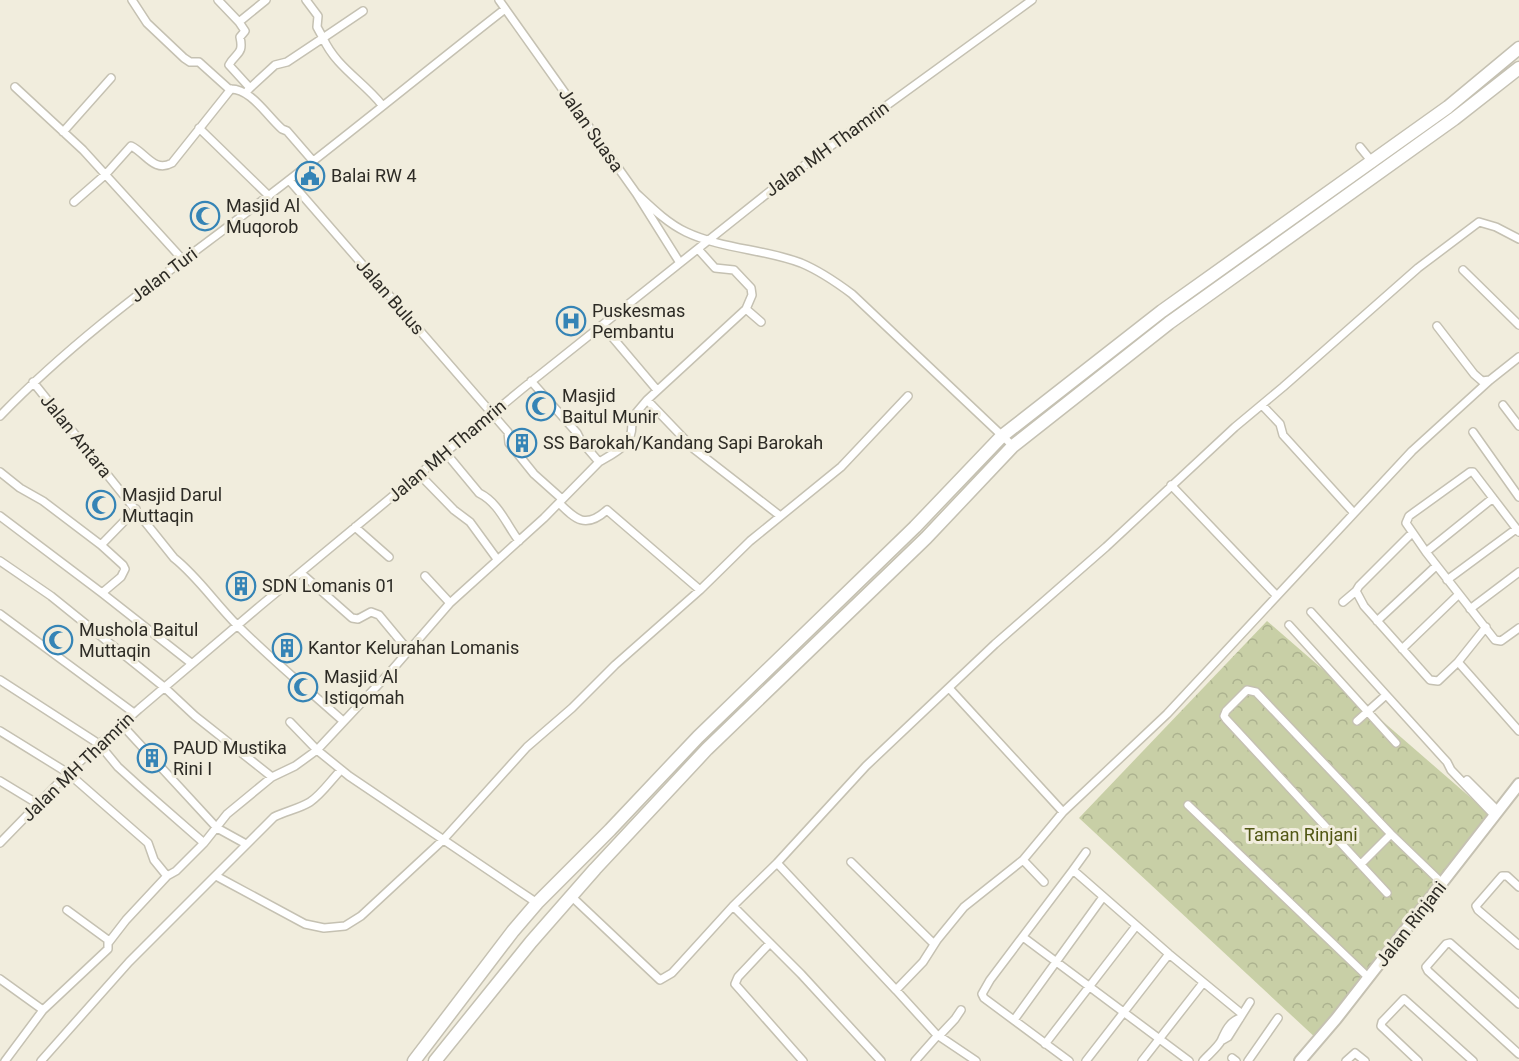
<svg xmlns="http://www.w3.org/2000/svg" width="1519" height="1061" font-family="Roboto,sans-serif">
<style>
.park{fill:url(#park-crowns)}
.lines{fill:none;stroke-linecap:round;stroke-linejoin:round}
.street-casing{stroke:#c5c1b2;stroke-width:10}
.secondary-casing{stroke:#c5c1b2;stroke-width:14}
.highway-casing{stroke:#c5c1b2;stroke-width:15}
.street{stroke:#fff;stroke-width:7}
.secondary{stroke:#fff;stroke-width:10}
.highway{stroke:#fff;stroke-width:12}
.labels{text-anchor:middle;stroke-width:6;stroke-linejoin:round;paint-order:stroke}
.street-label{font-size:18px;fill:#2d2b25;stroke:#f1eddd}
.poi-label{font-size:18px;fill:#2d2b25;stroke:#f1eddd;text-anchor:start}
.park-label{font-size:18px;fill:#515714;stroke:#f1eddd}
</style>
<defs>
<pattern id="park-crowns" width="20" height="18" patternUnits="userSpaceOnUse" patternTransform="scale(1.5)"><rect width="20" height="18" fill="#c8cfa6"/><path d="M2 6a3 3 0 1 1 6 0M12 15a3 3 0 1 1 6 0" fill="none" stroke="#acb28f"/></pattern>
</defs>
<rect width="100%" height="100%" fill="#f1eddd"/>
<path class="park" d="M1267,621L1493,817L1318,1040L1079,818Z"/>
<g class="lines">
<g class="street-casing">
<path id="street" d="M132,0L147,23L184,58L190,62H199L229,89C250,87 267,116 282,129L287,131L313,161
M218,0L239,22L245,31L240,37C244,55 236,52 229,65L250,88L248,90
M306,0L318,16L317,27L323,38L363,11
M499,0L636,193L680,263
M239,22L266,0
M15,87L83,150L184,261
M250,88L275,65L287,62L323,38C336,67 363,81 382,105
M199,128L269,196
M63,132L111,78
M1360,147L1373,163
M289,180L508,432L509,443L534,474L562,499
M636,193C651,207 667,223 686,232C722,249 764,249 801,263C820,271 836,282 852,294L1013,446
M74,202L106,174L131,146C146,153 154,173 172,163L231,89
M1463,270L1519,325
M746,309L761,322
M602,325L657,390
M1437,326L1474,374L1482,381L1490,380
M531,381L577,433L581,441L599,462C618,451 636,443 631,419L647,400L746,309L752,295L751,288L734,270L715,268L698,249
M33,382L174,558C197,576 215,603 237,625C270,658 307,689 343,721
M647,400L694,449L779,515
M1262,405L1280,424L1283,435L1353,512
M1503,405L1519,426
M0,416C78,335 170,271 259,203C342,140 423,73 505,9
M1473,432L1519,497
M445,452L479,493C499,503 506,524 519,541
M0,472L20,488L43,501L101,545L136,509
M419,474L454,510L470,522L497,559
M1171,485L1276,595
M559,503C576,520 586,529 607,510L700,590
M0,516L102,593L191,663
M355,527L389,557
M1519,532L1473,472H1470L1409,516L1406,523L1426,552L1495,640L1501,641L1519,628
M1412,533L1359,586L1356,591L1364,606L1430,680L1438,681L1458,662L1519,731
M101,545L123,565L125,569L121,577L102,593
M1426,552L1493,498
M0,561L51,596L164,687L195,716L272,777
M301,573L352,618L358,619L371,612L379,615L408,650
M425,576L450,603
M1447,580L1516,529
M1343,602L1356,591
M1470,609L1519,572
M1311,612L1447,762L1451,770L1494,815
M0,614L134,713
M1377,621L1436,566
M1289,625L1396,743
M1402,649L1458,595
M1458,662L1486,627
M0,680L99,744L118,767L140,787L204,843
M949,688L1063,812
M1357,721L1386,695
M290,722L317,750L349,776L537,903
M122,725L217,828L246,844
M0,731L68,773L148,843L154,860L167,876
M1467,780L1498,811
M0,781L38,804
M1188,805L1369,978
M0,843L75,766L139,709L260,606L522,389L784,180L1032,0
M1023,860L1044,882
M851,862L934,944
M777,863L896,990L923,962L937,940L964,907L1023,860L1063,812L1167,714L1412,451L1490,380L1519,357
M1361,864L1391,834
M1073,870L1086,852
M216,876L305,924L324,928L345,926L361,916L443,840L527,747L572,708L615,665L700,590L750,541L841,467L908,396
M1519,887L1507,876H1502L1476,906L1478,910L1519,945
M1387,893L1226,719L1224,716L1226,711L1247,690L1256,692L1391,834L1443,884
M571,896L660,980L672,973L733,906L777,863L866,766L995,644L1106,547L1235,427L1283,387L1418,268L1479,222L1496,227L1519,239
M733,906L801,974L881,1061
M1023,937L1189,1061
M109,942L126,920L167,876L176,871L204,843L227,814L272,777L295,766L317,750L391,671L450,603L544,518L599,462
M770,943L738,977L735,984L803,1061
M0,979L43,1010
M896,990L936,1034L976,1061
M1519,1004L1450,943L1446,944L1426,967L1428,971L1519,1054
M1014,1020L1103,897
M939,1036L955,1019L961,1010
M1221,1041L1228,1037L1250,1002
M1045,1044L1136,926
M1232,1058L1236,1061
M5,1061L43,1010L108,949V940L67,910
M41,1061L129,962L274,817C285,811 299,809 310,802C322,794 331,780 341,770
M915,1061L938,1035
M1069,1061L984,998L982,994L990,980L1073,870L1169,954L1242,1014
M1086,1061L1169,954
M1142,1061L1203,983
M1203,1061C1208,1055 1217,1048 1221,1041C1225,1032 1229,1022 1240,1018
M1248,1061L1278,1018
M1346,1061L1355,1053L1365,1061
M1418,1061L1381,1026L1382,1022L1404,999L1473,1061"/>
</g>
<g class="secondary-casing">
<path id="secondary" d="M1300,1061L1336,1019L1519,784"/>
</g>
<g class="highway-casing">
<path id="highway" d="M414,1061L513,931L537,903L610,830L698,737L915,527L1002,436L1162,311L1448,107L1519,48
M435,1061L531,942L595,869L707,749L926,538L1013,446L1169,323L1454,119L1519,68"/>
</g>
<use href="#street" class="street"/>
<use href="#secondary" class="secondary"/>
<use href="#highway" class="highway"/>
</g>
<defs>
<g id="civic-ring" transform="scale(1.5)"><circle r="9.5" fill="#f1eddd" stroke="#3584b6" stroke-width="1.5"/><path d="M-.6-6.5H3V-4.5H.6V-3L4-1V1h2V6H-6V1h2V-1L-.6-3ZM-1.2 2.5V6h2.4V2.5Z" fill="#3584b6"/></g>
<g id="mosque-ring" transform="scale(1.5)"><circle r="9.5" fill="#f1eddd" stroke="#3584b6" stroke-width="1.5"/><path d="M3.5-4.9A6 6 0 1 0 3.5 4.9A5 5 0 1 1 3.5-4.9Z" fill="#3584b6"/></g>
<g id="hospital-ring" transform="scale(1.5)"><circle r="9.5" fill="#f1eddd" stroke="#3584b6" stroke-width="1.5"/><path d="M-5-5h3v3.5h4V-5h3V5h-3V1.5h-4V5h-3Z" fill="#3584b6"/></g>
<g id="building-ring" transform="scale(1.5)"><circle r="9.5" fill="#f1eddd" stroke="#3584b6" stroke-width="1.5"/><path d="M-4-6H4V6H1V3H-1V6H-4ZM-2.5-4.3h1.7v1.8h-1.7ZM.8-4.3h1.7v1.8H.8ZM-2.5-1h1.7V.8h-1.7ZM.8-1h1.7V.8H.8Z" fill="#3584b6"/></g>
</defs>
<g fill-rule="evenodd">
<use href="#civic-ring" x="310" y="176"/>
<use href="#mosque-ring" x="205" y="216"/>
<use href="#hospital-ring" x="571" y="321"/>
<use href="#mosque-ring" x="541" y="406"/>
<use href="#building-ring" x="522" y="443"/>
<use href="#mosque-ring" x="101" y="505"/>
<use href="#building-ring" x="241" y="586"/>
<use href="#mosque-ring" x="58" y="640"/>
<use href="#building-ring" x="287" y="648"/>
<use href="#mosque-ring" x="303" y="687"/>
<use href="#building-ring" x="152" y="758"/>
</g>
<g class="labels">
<g class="street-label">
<text transform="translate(591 130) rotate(55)" y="6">Jalan Suasa</text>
<text transform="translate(827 149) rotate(-36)" y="6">Jalan MH Thamrin</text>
<text transform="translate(164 275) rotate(-37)" y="6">Jalan Turi</text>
<text transform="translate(390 297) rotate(49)" y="6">Jalan Bulus</text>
<text transform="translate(76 436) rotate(51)" y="6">Jalan Antara</text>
<text transform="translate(447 451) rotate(-40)" y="6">Jalan MH Thamrin</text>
<text transform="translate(78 767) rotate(-44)" y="6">Jalan MH Thamrin</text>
<text transform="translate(1411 924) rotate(-52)" y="6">Jalan Rinjani</text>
</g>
<g class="poi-label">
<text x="331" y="182">Balai RW 4</text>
<text x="226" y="212">Masjid Al<tspan x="226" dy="21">Muqorob</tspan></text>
<text x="592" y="317">Puskesmas<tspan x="592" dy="21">Pembantu</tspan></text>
<text x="562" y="402">Masjid<tspan x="562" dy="21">Baitul Munir</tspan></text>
<text x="543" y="449">SS Barokah/Kandang Sapi Barokah</text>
<text x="122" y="501">Masjid Darul<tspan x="122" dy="21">Muttaqin</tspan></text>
<text x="262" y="592">SDN Lomanis 01</text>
<text x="79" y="636">Mushola Baitul<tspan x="79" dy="21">Muttaqin</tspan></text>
<text x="308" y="654">Kantor Kelurahan Lomanis</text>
<text x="324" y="683">Masjid Al<tspan x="324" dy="21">Istiqomah</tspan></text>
<text x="173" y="754">PAUD Mustika<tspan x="173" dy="21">Rini I</tspan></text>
</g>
<g class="park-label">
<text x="1301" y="841">Taman Rinjani</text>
</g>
</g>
</svg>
